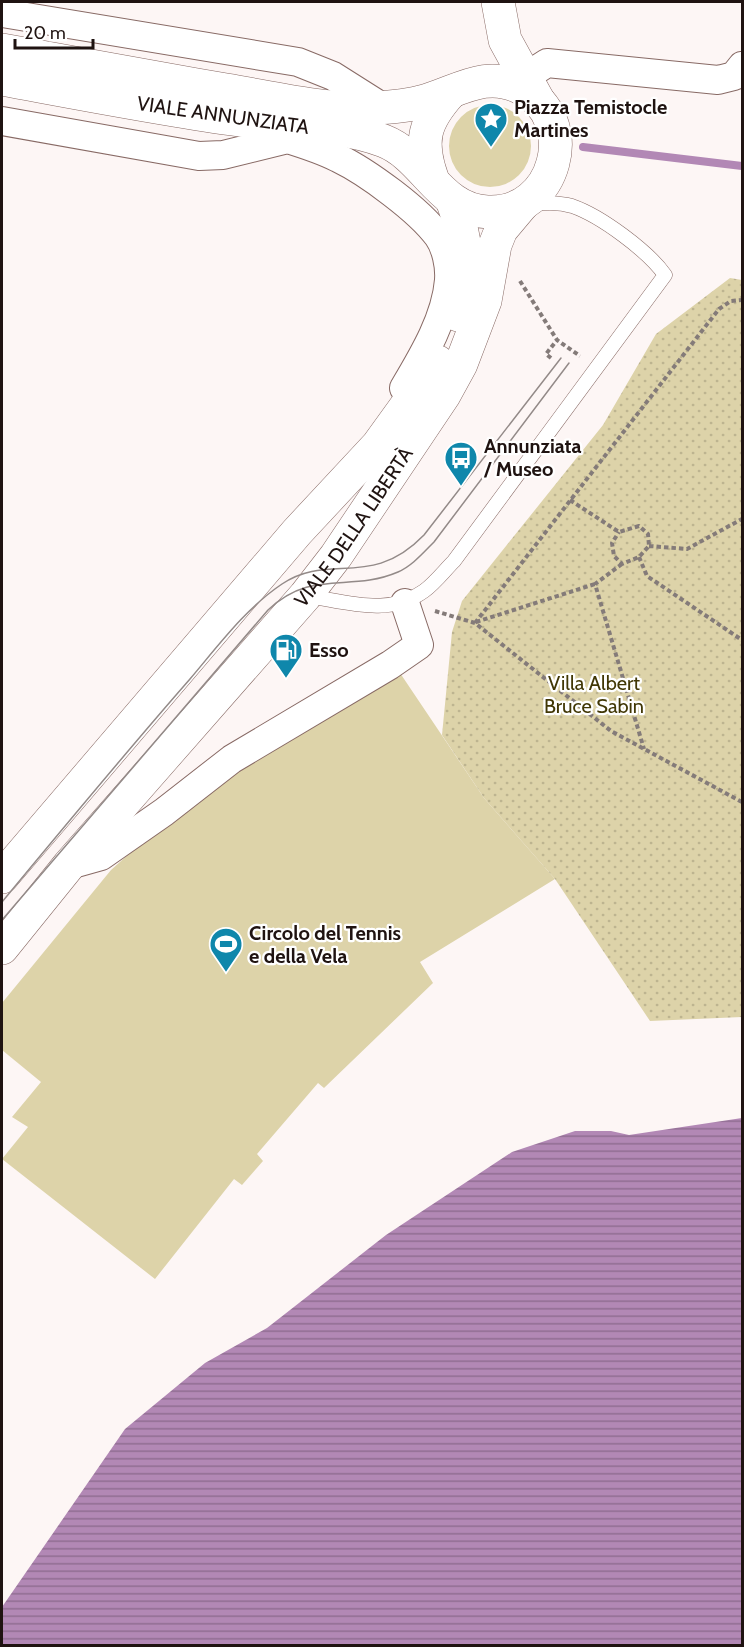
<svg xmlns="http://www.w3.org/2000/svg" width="744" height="1647" font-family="Cabin,sans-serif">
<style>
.grass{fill:#ddd3a9}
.park{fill:url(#park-dots)}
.water{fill:url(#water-rules)}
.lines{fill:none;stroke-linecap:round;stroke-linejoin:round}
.stream{stroke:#b288b5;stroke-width:8}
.lane-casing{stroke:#886a65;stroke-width:15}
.street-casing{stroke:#886a65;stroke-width:30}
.secondary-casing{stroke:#886a65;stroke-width:34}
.primary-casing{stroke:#886a65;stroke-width:34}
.path{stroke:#847b79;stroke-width:4;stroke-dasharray:4.5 3;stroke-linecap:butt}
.lane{stroke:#fff;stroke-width:14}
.street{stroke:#fff;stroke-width:28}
.secondary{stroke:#fff;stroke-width:33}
.primary{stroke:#fff;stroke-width:33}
.tram{stroke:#938a88;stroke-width:1.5}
.labels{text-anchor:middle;stroke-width:4.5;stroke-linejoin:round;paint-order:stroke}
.poi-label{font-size:20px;font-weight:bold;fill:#1f1311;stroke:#fff;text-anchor:start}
.street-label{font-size:20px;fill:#1f1311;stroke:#fff}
.park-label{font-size:20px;fill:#413705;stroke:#fff}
</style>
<defs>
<pattern id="park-dots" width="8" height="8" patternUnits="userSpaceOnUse" patternTransform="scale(1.5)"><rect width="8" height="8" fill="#ddd3a9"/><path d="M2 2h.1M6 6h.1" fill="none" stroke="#bdb490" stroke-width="1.8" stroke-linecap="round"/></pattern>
<pattern id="water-rules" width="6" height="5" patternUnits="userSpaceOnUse" patternTransform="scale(1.5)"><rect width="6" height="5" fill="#b288b5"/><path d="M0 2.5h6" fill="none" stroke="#906e92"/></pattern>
</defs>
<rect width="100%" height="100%" fill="#fdf6f5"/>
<path class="grass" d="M449 146a41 41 0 1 1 82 0a41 41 0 1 1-82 0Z
M396,667L484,798L555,879L420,962L433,983L324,1088L318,1083L257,1154L263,1161L242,1185L234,1179L155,1279L2,1159L28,1127L12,1117L41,1082L2,1050V1003L111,870L169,818L237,764Z"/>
<path class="park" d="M730,278L742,280V1017L650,1021L555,879L484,798L442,735L452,632L462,601L603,425L656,334Z"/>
<path class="water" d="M742,1118V1645H2V1607L125,1429L205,1363L267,1328L386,1235L512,1152L575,1131H611L629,1135Z"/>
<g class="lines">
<path class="stream" d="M583,147L742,166"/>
<g class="lane-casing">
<path id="lane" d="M307,596C348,602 388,617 424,591C435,583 444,571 454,561L665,275C648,251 601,216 572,206C558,202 544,203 530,204"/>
</g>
<g class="street-casing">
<path id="street" d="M2,13L298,62L333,76L382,107
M526,81L533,72L547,63L718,80L734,76L742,66
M2,121L199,156L223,155L284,140
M252,127C280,138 311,144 338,158C367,172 419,210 438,236C446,247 450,266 449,280C446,318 423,356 404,388
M69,865L101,856L164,812L232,759L390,665L419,645L405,603"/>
</g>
<g class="secondary-casing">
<path id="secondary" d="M498,2L505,40L539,102"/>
</g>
<g class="primary-casing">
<g id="primary">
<path d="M2,50C76,63 151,77 226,90C269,97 316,109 360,108C380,108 403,107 421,102C456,93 485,69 521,88C582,120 556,215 488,212C440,211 425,157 384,141C337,123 282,126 232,119C155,108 78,93 2,79"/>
<path d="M432,178C419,141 424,122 450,93"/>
<path d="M452,200C468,242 471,271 458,315"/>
<path d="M2,877L297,532L378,445L438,362"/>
<path id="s1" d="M2,948L69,865L305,596L336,556L444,395L461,364L485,301L495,245L501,230L522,205"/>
</g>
</g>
<path class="path" d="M520,281L557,340L580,356
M551,358L546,354L557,340
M570,500L619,532L639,526L648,534L649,546L639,557L622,564L614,556L612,543L619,532
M649,546L687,549L742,519
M639,557L647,576L742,640
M622,564L595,584L644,749
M435,611L475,623L611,731L742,802
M476,622L595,584
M475,623L719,309L731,301L742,300"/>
<use href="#lane" class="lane"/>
<use href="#street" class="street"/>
<use href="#secondary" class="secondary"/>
<use href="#primary" class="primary"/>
<path class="tram" d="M2,902C64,827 126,752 190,679C218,646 246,608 282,584C329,552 371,590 424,535L561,358
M2,920L268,610C313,568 349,593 398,572C412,566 423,553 434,542L569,363"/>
</g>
<defs>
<g id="sight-pin" transform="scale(1.725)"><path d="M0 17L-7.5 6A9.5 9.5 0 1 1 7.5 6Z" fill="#0f87ab" stroke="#fff"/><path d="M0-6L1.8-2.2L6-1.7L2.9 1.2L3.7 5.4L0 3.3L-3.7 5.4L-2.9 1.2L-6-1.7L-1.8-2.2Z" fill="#fff"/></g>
<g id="bus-pin" transform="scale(1.725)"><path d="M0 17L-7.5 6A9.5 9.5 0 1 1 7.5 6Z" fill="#0f87ab" stroke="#fff"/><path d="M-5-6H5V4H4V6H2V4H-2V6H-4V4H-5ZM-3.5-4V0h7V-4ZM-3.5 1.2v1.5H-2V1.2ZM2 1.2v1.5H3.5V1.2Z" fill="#fff"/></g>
<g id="fuel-pin" transform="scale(1.725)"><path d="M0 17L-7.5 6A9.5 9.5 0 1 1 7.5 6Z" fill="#0f87ab" stroke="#fff"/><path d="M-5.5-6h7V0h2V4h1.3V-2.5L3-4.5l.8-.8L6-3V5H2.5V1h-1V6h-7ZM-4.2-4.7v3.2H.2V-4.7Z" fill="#fff"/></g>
<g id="stadium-pin" transform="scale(1.725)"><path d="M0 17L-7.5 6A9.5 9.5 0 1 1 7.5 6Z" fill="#0f87ab" stroke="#fff"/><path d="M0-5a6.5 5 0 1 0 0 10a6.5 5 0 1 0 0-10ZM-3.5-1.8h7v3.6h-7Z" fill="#fff"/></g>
</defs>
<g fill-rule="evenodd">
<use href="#sight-pin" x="491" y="119"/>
<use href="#bus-pin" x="461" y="458"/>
<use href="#fuel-pin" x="286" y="650"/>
<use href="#stadium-pin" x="226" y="944"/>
</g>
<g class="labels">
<g class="poi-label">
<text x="514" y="114">Piazza Temistocle<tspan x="514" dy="23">Martines</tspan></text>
<text x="484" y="453">Annunziata<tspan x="484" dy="23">/ Museo</tspan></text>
<text x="309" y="657">Esso</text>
<text x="249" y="940">Circolo del Tennis<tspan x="249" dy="23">e della Vela</tspan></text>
</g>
<g class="street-label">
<text transform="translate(223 115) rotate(8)" y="7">VIALE ANNUNZIATA</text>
<text dy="7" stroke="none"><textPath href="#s1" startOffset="549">VIALE DELLA LIBERTÀ</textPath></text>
</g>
<g class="park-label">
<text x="594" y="690">Villa Albert<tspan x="594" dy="23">Bruce Sabin</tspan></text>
</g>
</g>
<rect width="744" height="1647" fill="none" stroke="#1f1311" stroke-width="6"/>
<path d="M15 39v9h78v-9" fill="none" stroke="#1f1311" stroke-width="3"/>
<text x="24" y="39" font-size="18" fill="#1f1311" stroke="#ffffff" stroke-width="4.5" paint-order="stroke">20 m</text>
</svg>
